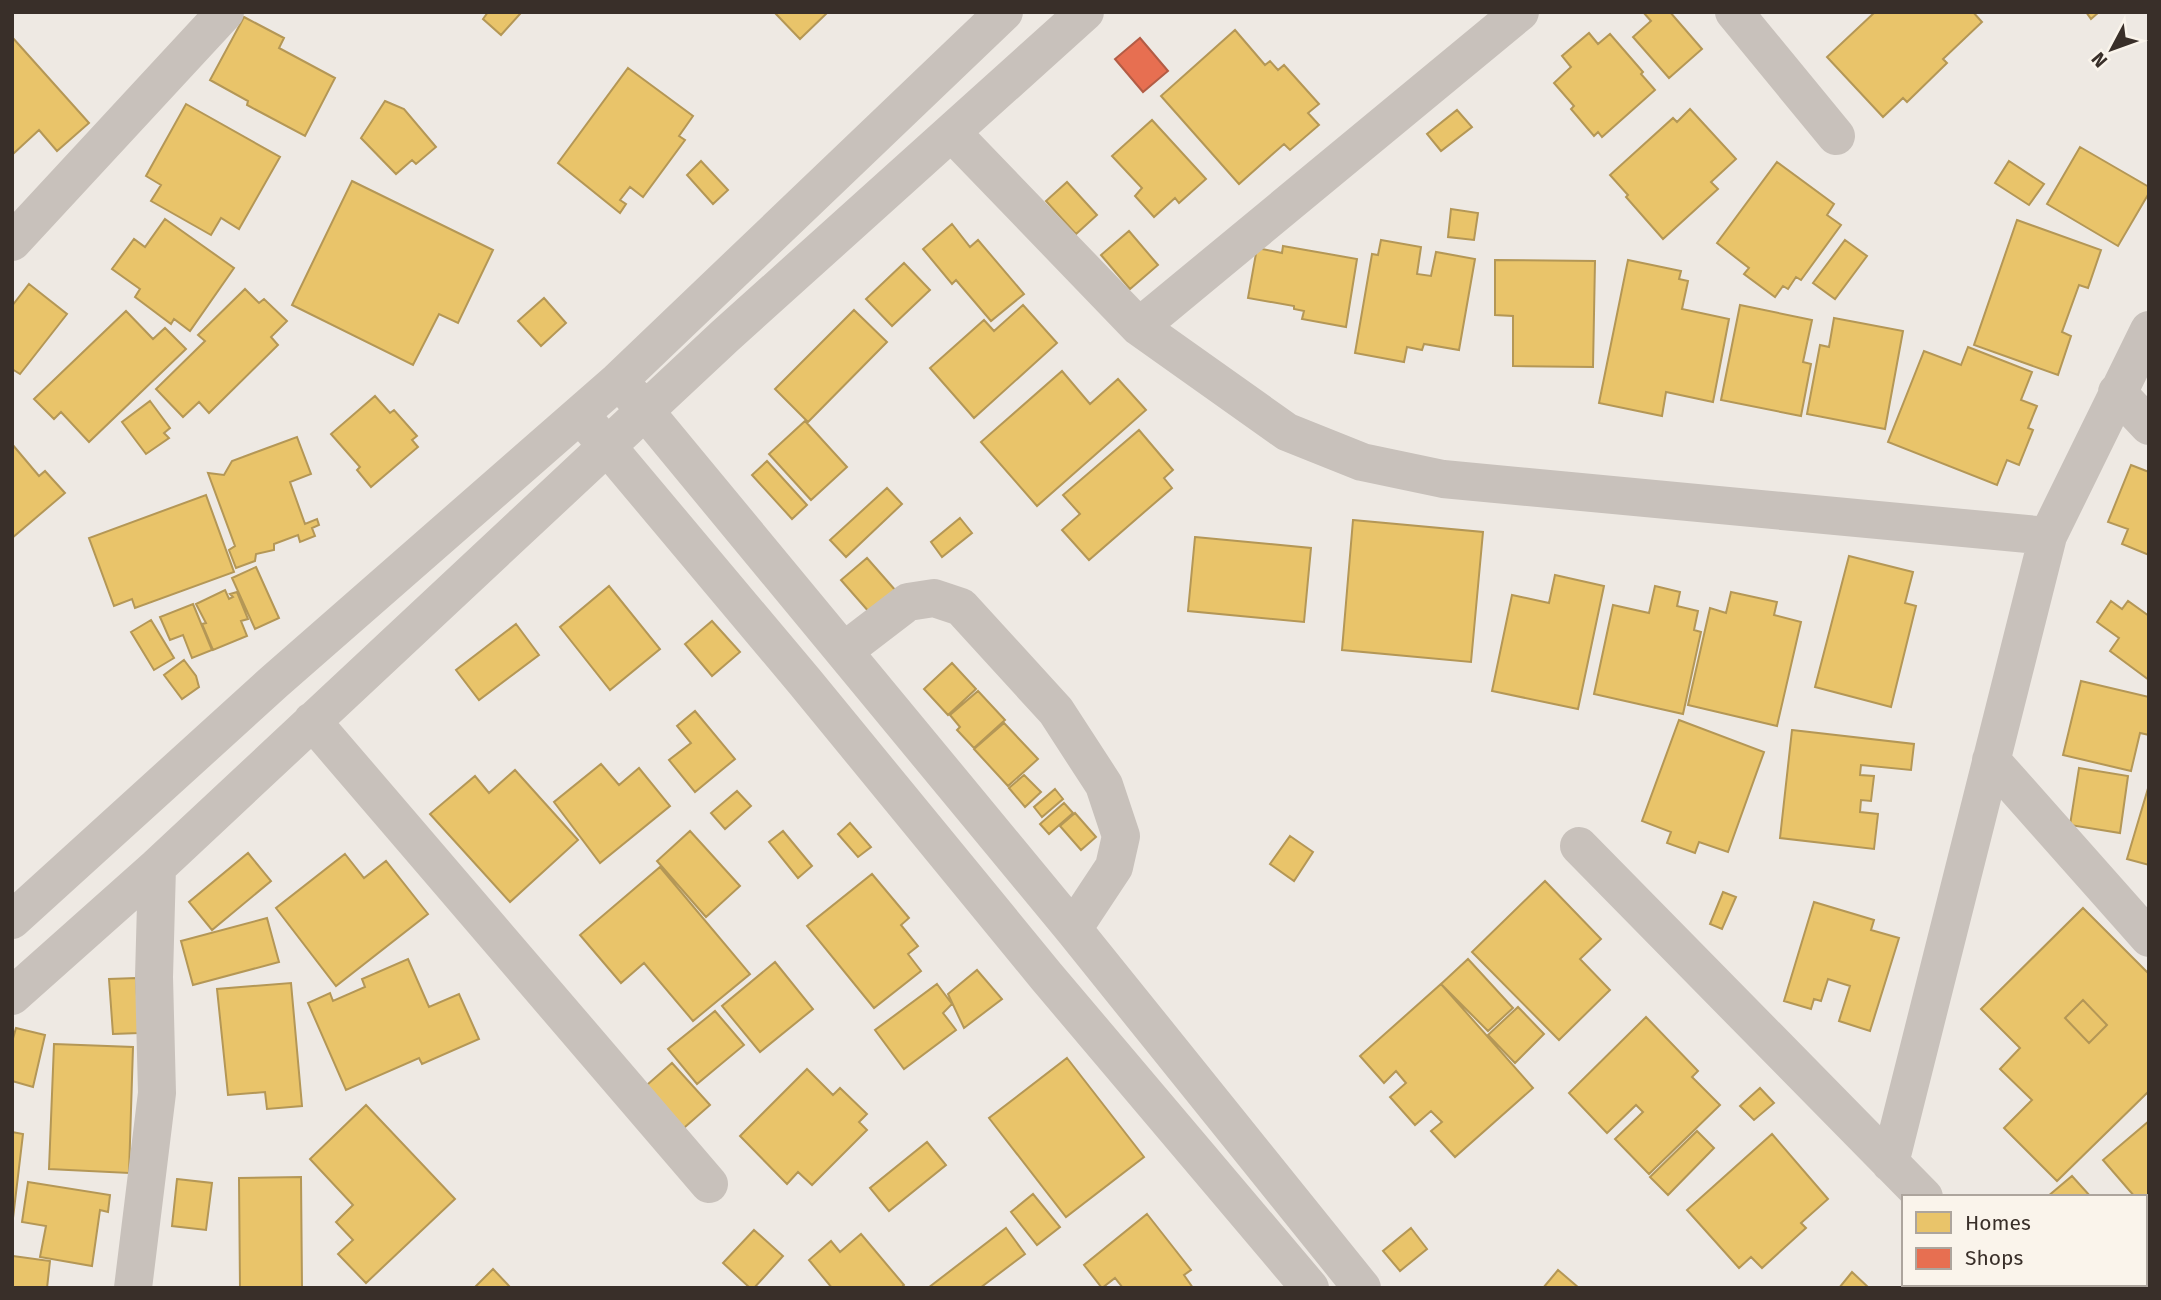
<svg xmlns="http://www.w3.org/2000/svg" width="2161" height="1300" font-family="'Fira Sans',sans-serif">
<style>
.homes{fill:#e9c46a;stroke:#b49756;stroke-width:2;fill-rule:evenodd}
.shops{fill:#e76f51;stroke:#b35c45;stroke-width:2}
.lines{fill:none;stroke-linecap:round;stroke-linejoin:round}
.minor{stroke:#c8c1bb;stroke-width:38}
</style>
<rect width="100%" height="100%" fill="#eee9e3"/>
<path class="homes" d="M488,12H517L520,14L501,35L483,19Z
M774,12H828L800,39Z
M1643,12H1670L1702,49L1669,78L1633,37L1651,21Z
M1875,12H1973L1982,22L1943,59L1947,63L1907,102L1903,98L1883,117L1827,57Z
M2086,12H2099L2091,19Z
M244,17L284,38L279,48L335,78L305,136L247,105L248,101L210,80Z
M1235,30L1265,65L1270,61L1278,70L1284,65L1319,104L1308,113L1319,125L1290,150L1284,144L1239,184L1161,96Z
M1589,33L1598,44L1610,34L1643,72L1641,74L1655,90L1602,137L1598,132L1594,136L1571,109L1574,106L1554,83L1571,67L1562,56Z
M12,37L89,123L57,151L39,130L12,155Z
M628,68L693,116L679,136L685,140L643,197L630,187L620,200L626,204L620,213L558,163Z
M385,101L404,109L436,147L416,164L412,160L396,174L361,138Z
M186,104L280,157L239,229L221,218L211,235L151,201L161,185L146,176Z
M1690,109L1736,159L1711,182L1718,189L1663,239L1626,197L1628,195L1610,175L1673,118L1677,122Z
M1457,110L1472,127L1441,151L1427,134Z
M1152,120L1206,179L1179,203L1175,198L1154,217L1135,196L1142,188L1112,156Z
M2080,147L2149,187V193L2118,246L2047,204Z
M701,161L728,190L713,204L687,175Z
M2009,161L2044,184L2029,205L1995,183Z
M1777,162L1834,204L1827,215L1841,225L1801,280L1796,277L1788,289L1783,286L1775,297L1744,274L1749,268L1717,243Z
M352,181L493,250L458,323L439,314L413,365L292,305Z
M1067,182L1097,215L1076,234L1046,201Z
M1451,209L1478,213L1474,240L1448,237Z
M165,219L234,268L190,331L174,319L171,324L135,297L140,289L112,269L134,239L145,247Z
M2017,220L2101,250L2088,288L2079,285L2062,332L2071,336L2058,375L1974,345Z
M952,224L970,247L978,240L1024,294L991,321L956,280L952,284L923,249Z
M1129,231L1158,265L1130,289L1101,255Z
M1381,240L1421,247L1417,274L1431,276L1436,252L1475,259L1459,350L1424,344L1422,350L1407,347L1404,362L1355,353L1372,254L1378,255Z
M1845,240L1867,256L1835,299L1813,283Z
M1283,246L1357,259L1346,327L1302,319L1304,311L1294,309V306L1248,298L1257,248L1282,253Z
M1495,260L1595,261L1593,367L1513,366V316L1495,315Z
M1628,260L1681,271L1679,279L1688,281L1682,309L1729,319L1713,402L1666,392L1662,416L1599,403Z
M904,263L930,290L892,326L866,299Z
M29,284L67,314L20,374L12,369V306Z
M245,289L259,303L264,299L287,321L271,337L278,345L209,413L199,402L183,417L156,389L205,341L198,335Z
M544,298L566,323L541,346L518,321Z
M1023,305L1057,343L974,418L930,368L984,320L994,331Z
M1740,305L1812,320L1803,362L1811,364L1801,416L1721,400Z
M854,310L887,342L808,422L775,389Z
M126,311L153,339L165,328L186,349L89,442L61,412L54,419L34,399Z
M1834,318L1903,331L1885,429L1807,414L1820,345L1829,347Z
M1968,347L2032,372L2021,400L2037,406L2028,428L2033,430L2019,465L2007,460L1997,485L1888,442L1924,351L1961,365Z
M1062,371L1090,404L1118,379L1146,410L1037,506L981,442Z
M375,396L390,413L394,410L417,436L412,440L418,447L371,487L357,470L360,467L331,434Z
M150,401L170,428L164,433L169,438L146,454L122,422Z
M805,421L847,467L811,500L769,454Z
M1139,430L1173,470L1164,478L1172,488L1089,560L1062,530L1080,514L1063,495Z
M297,437L311,474L290,482L305,524L317,519L319,525L312,528L315,536L300,542L298,535L274,544V550L256,554L255,561L236,568L229,550L235,546L208,473L224,475L232,461Z
M12,444L39,476L45,471L65,493L12,538Z
M767,461L807,505L792,519L752,475Z
M2131,465L2149,472V555L2122,544L2128,529L2108,522Z
M887,488L902,504L846,557L830,540Z
M206,495L234,572L135,608L132,599L114,606L89,538Z
M960,518L972,533L942,557L931,542Z
M1353,520L1483,532L1471,662L1342,650Z
M1195,537L1311,548L1304,622L1188,611Z
M1849,556L1913,572L1905,603L1916,606L1891,707L1815,687Z
M867,558L903,599L877,621L841,580Z
M256,567L279,618L255,629L232,578Z
M1555,575L1604,586L1578,709L1492,691L1512,595L1549,603Z
M609,586L660,649L610,690L560,627Z
M1655,586L1680,592L1677,606L1698,611L1694,630L1701,632L1683,714L1594,694L1613,605L1649,613Z
M225,590L229,599L233,597L230,594L237,592L248,619L241,621L247,636L213,650L202,624L206,623L196,604Z
M1731,592L1777,602L1774,615L1801,622L1777,726L1688,705L1710,608L1726,613Z
M2111,601L2122,609L2128,601L2149,616V680L2110,651L2119,638L2097,622Z
M193,604L212,650L192,658L183,635L170,640L160,617Z
M151,620L174,658L154,670L131,632Z
M712,621L740,652L712,676L685,644Z
M516,624L539,655L479,700L456,670Z
M184,660L196,676L199,687L182,699L164,675Z
M952,663L976,689L948,715L924,689Z
M2081,681L2149,697V735L2140,733L2131,771L2063,755Z
M978,691L1005,720L974,748L957,730L960,727L950,715Z
M695,711L735,759L695,792L669,760L691,743L677,726Z
M1679,720L1764,752L1728,852L1699,842L1695,853L1667,843L1671,832L1642,821Z
M1004,723L1038,759L1008,786L974,749Z
M1792,730L1914,744L1911,770L1861,765L1860,775L1874,776L1871,801L1861,800L1860,812L1878,814L1874,849L1780,838Z
M601,764L619,785L639,768L670,806L600,863L554,802Z
M2079,768L2128,776L2120,833L2070,825Z
M515,770L578,840L510,902L430,814L475,776L489,793Z
M1024,775L1041,792L1025,807L1009,788Z
M2149,785V865L2127,859Z
M1055,789L1063,799L1042,817L1034,807Z
M737,791L751,806L725,829L711,813Z
M1064,803L1073,813L1049,834L1040,824Z
M1075,813L1096,837L1081,850L1060,826Z
M850,823L871,847L858,857L838,834Z
M690,831L740,886L706,917L657,861Z
M783,831L812,866L798,878L769,842Z
M1290,836L1313,852L1294,881L1270,864Z
M248,853L271,881L212,930L189,902Z
M345,854L364,878L386,861L428,914L336,986L276,908Z
M660,867L750,974L693,1021L644,963L621,983L580,935Z
M872,874L909,918L901,925L918,946L908,954L921,971L874,1008L807,926Z
M1545,881L1601,939L1580,959L1610,990L1559,1040L1472,952Z
M1723,892L1736,897L1722,929L1710,924Z
M1814,902L1874,920L1871,930L1899,938L1870,1031L1839,1021L1850,986L1828,979L1821,1001L1814,999L1811,1009L1784,1001Z
M2083,908L2149,974V1091L2057,1181L2004,1128L2032,1100L2000,1069L2020,1048L1981,1009ZM2083,1000L2107,1025L2089,1043L2065,1018Z
M267,918L279,962L193,985L181,941Z
M408,959L429,1007L459,994L479,1039L422,1064L419,1058L346,1090L308,1003L330,993L333,1001L365,987L362,979Z
M1468,959L1513,1008L1488,1031L1441,984Z
M775,962L813,1009L760,1052L722,1006Z
M977,970L1002,999L964,1028L948,994Z
M136,978L139,1033L113,1034L109,979Z
M291,983L302,1106L267,1109L265,1092L228,1095L217,989Z
M937,984L952,1004L943,1013L956,1030L904,1069L875,1030Z
M1441,984L1533,1088L1455,1157L1431,1131L1442,1122L1431,1111L1415,1125L1390,1097L1406,1083L1396,1071L1384,1083L1360,1056Z
M2083,1000L2107,1025L2089,1043L2065,1018Z
M1518,1007L1544,1034L1515,1063L1488,1035Z
M715,1011L744,1045L697,1084L668,1049Z
M1646,1017L1698,1071L1692,1077L1720,1105L1649,1174L1615,1139L1643,1112L1636,1105L1607,1133L1569,1093Z
M16,1028L45,1035L33,1087L12,1081V1042Z
M54,1044L133,1047L129,1173L49,1169Z
M1067,1058L1144,1157L1066,1217L989,1118Z
M672,1063L710,1105L677,1134L640,1091Z
M807,1069L833,1095L840,1088L867,1114L859,1122L867,1130L812,1185L798,1172L787,1184L740,1136Z
M1760,1088L1774,1103L1754,1120L1740,1106Z
M366,1105L455,1199L366,1283L338,1254L353,1240L336,1222L353,1205L310,1159Z
M2149,1121V1210H2146L2145,1197H2135L2103,1160Z
M1697,1131L1714,1148L1668,1195L1650,1177Z
M12,1132L23,1134L13,1218H12Z
M1772,1134L1828,1199L1801,1223L1806,1228L1762,1268L1751,1257L1739,1268L1687,1210Z
M927,1142L946,1165L889,1211L870,1188Z
M2072,1176L2091,1197H2047Z
M301,1177L302,1288H240L239,1178Z
M177,1179L212,1183L206,1230L172,1226Z
M28,1182L110,1195L108,1212L100,1210L92,1266L40,1257L46,1226L22,1222Z
M1033,1194L1060,1227L1037,1245L1011,1212Z
M1147,1214L1191,1270L1184,1275L1193,1288H1123L1115,1278L1102,1288L1084,1265Z
M1006,1228L1025,1254L980,1288H928Z
M1411,1228L1427,1249L1400,1271L1383,1251Z
M754,1230L783,1256L754,1288H750L723,1263Z
M861,1234L904,1285L901,1288H832L809,1260L831,1241L840,1252Z
M2145,1248L2149,1249V1288H2097L2098,1284H2145Z
M13,1256L50,1261L47,1288H12Z
M493,1269L511,1288H474Z
M1558,1270L1579,1288H1543Z
M1852,1272L1869,1288H1839Z"/>
<path class="shops" d="M1140,38L1168,71L1143,92L1115,59Z"/>
<g class="lines">
<path class="minor" d="M1734,12L1836,136
M952,133L1139,327L1287,432L1362,462L1443,479L2048,536
M12,242L225,12
M1139,327L1520,12
M2117,392L2149,426
M630,393L1073,929L1362,1288
M590,426L805,682L1046,976L1310,1288
M844,651L908,602L934,598L961,607L1056,711L1104,785L1121,836L1114,867L1073,929
M312,721L709,1184
M1991,760L2149,938
M1579,846L1924,1197
M12,920L274,682L618,381L1004,12
M12,996L157,867L725,336L1085,12
M1890,1163L2048,536L2149,330
M2010,1284L2014,1288
M133,1288L157,1093L154,977L157,867"/>
</g>
<rect width="2161" height="1300" fill="none" stroke="#392f29" stroke-width="28"/>
<rect x="1902" y="1195" width="245" height="91" fill="#faf4eb" stroke="#ada59d" stroke-width="2"/>
<rect x="1916" y="1212" width="35" height="21" fill="#e9c46a" stroke="#ada59d" stroke-width="2"/>
<text x="1965" y="1230" font-size="21" fill="#392f29">Homes</text>
<rect x="1916" y="1248" width="35" height="21" fill="#e76f51" stroke="#ada59d" stroke-width="2"/>
<text x="1965" y="1265" font-size="21" fill="#392f29">Shops</text>
<g transform="translate(2112 49) rotate(229)" stroke="#faf4eb" stroke-width="5" paint-order="stroke">
<path d="M0-5L12 26L0 18L-12 26Z" fill="#392f29"/>
<text y="-10" font-size="19" font-weight="bold" text-anchor="middle" fill="#392f29">N</text>
</g>
</svg>
